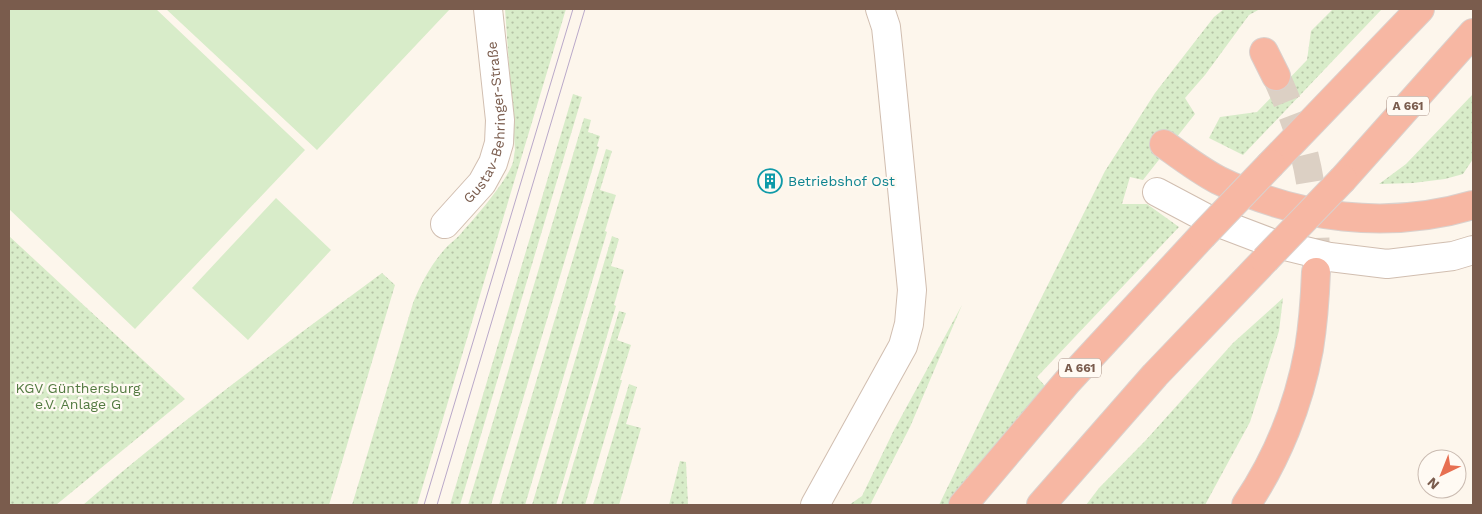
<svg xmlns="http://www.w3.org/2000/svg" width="1482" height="514" font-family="'Work Sans',sans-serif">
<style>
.grass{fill:url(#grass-dots)}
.pitch{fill:#d8ecc9}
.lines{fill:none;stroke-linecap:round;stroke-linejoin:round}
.highway-tunnel{stroke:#dcd0c4;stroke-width:28;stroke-dasharray:28 14;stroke-linecap:butt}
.minor-casing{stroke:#d1beb0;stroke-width:30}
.highway-casing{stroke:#dad1cd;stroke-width:30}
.minor{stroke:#fff;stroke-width:28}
.highway{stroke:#f7b7a3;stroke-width:28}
.tram{stroke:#b9a8c9;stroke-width:1}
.highway-bridge-casing{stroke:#dad1cd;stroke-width:30;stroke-linecap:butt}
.highway-bridge{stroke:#f7b7a3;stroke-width:28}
.labels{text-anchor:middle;stroke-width:4.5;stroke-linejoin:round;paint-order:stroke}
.shield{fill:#fffaf3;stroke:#a28b7f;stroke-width:1}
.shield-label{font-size:12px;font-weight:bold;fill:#7a5c4d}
.street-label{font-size:14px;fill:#7a5c4d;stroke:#fffaf3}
.culture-label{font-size:14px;fill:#0d838f;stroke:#fffaf3;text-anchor:start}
.park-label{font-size:14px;fill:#537a41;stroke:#fffaf3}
</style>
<defs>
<pattern id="grass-dots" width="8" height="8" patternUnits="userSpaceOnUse" patternTransform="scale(1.25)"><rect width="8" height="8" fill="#d8ecc9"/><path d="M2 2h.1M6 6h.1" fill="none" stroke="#b4c2a5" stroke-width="1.8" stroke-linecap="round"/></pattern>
</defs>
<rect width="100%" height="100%" fill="#fdf6ec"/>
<path class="grass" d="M505,9H566L417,505H352L413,303C421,284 430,266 444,250C450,243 458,238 463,231C476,217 509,178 513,162C514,158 514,154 515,150Z
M1224,9H1260L1249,15L1205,75L1185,98L1195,114L1143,180L1130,177L1122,204H1147L1179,227L1037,377L1045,386L947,505H939L987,406L1105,171L1155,93L1214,17Z
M1333,9H1382L1243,155L1209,138L1220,117L1257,112L1307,60L1311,31Z
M573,94L582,97L460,505H450Z
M1473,94V159L1463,174L1445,179L1413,183L1379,184L1406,164Z
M584,118L591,120L588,132L600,136L597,146L599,147L491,505H468Z
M606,149L612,151L600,190L616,195L605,231L607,232L525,505H499Z
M9,236L185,399L56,505H9Z
M612,236L619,239L611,266L624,270L614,305L616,306L556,505H532Z
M382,273L395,285L329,505H83C178,423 280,348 382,273Z
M1283,298L1279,331L1250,422L1205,505H1086L1099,488L1146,440L1233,343Z
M962,305L910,427L870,505H849L862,496L894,430Z
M619,311L626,313L617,340L631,345L620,380H622L585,505H561Z
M629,384L637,387L626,424L641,428L619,505H593Z
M680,461L686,462L688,505H669Z"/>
<path class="pitch" d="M9,9H156L305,150L135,329L9,209Z
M166,9H450L317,150Z
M276,198L331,250L248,340L192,288Z"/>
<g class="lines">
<path class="highway-tunnel" d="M1276,76C1287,101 1298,126 1304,153C1314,192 1316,232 1316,272"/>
<g class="minor-casing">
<g id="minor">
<path d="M1157,192L1206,218L1269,242L1330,257L1387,264L1453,256L1473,250"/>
<path id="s1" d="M445,224L482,183L493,163L499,143L500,120L488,9"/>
<path d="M815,505L903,346L909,324L912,290L889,55L886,27L880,9"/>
</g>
</g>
<g class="highway-casing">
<path id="highway" d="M1264,52L1276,76
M1164,144C1182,157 1199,170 1218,180C1298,219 1388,230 1473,205
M1271,164L1420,9
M1343,179L1473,33
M963,505L1067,382L1202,236
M1041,505L1155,375L1265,260
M1246,505C1277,459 1299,404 1309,349C1313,324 1315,298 1316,272"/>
</g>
<use href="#minor" class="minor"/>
<use href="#highway" class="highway"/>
<path class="tram" d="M424,505L573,9
M437,505L585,9"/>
<g class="highway-bridge-casing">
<path id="highway-bridge" d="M1202,236L1271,164
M1265,260L1343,179"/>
</g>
<use href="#highway-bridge" class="highway-bridge"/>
</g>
<defs>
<g id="building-ring" transform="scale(1.25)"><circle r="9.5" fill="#fffaf3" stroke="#0f9aa8" stroke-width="1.5"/><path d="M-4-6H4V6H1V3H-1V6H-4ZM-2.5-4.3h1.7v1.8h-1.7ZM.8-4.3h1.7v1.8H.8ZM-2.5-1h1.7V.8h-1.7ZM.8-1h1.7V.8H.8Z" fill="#0f9aa8"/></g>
</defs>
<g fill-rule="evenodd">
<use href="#building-ring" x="770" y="181"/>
</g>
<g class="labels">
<g class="shield">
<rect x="1387" y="96.5" width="42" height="19" rx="4"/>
<rect x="1059" y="358.5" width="42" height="19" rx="4"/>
</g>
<g class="shield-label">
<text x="1408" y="110">A 661</text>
<text x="1080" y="372">A 661</text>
</g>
<g class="street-label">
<text dy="5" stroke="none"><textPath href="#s1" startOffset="116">Gustav-Behringer-Straße</textPath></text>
</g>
<g class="culture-label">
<text x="788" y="186">Betriebshof Ost</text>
</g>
<g class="park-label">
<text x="78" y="393">KGV Günthersburg<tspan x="78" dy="16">e.V. Anlage G</tspan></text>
</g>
</g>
<rect width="1482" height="514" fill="none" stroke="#7a5c4d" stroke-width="20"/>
<g transform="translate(1442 474) rotate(223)"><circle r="24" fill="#fffaf3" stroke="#cabbb1"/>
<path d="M0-4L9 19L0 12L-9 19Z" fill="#e76f51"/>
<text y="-8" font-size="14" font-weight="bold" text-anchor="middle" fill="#7a5c4d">N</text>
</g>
</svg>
